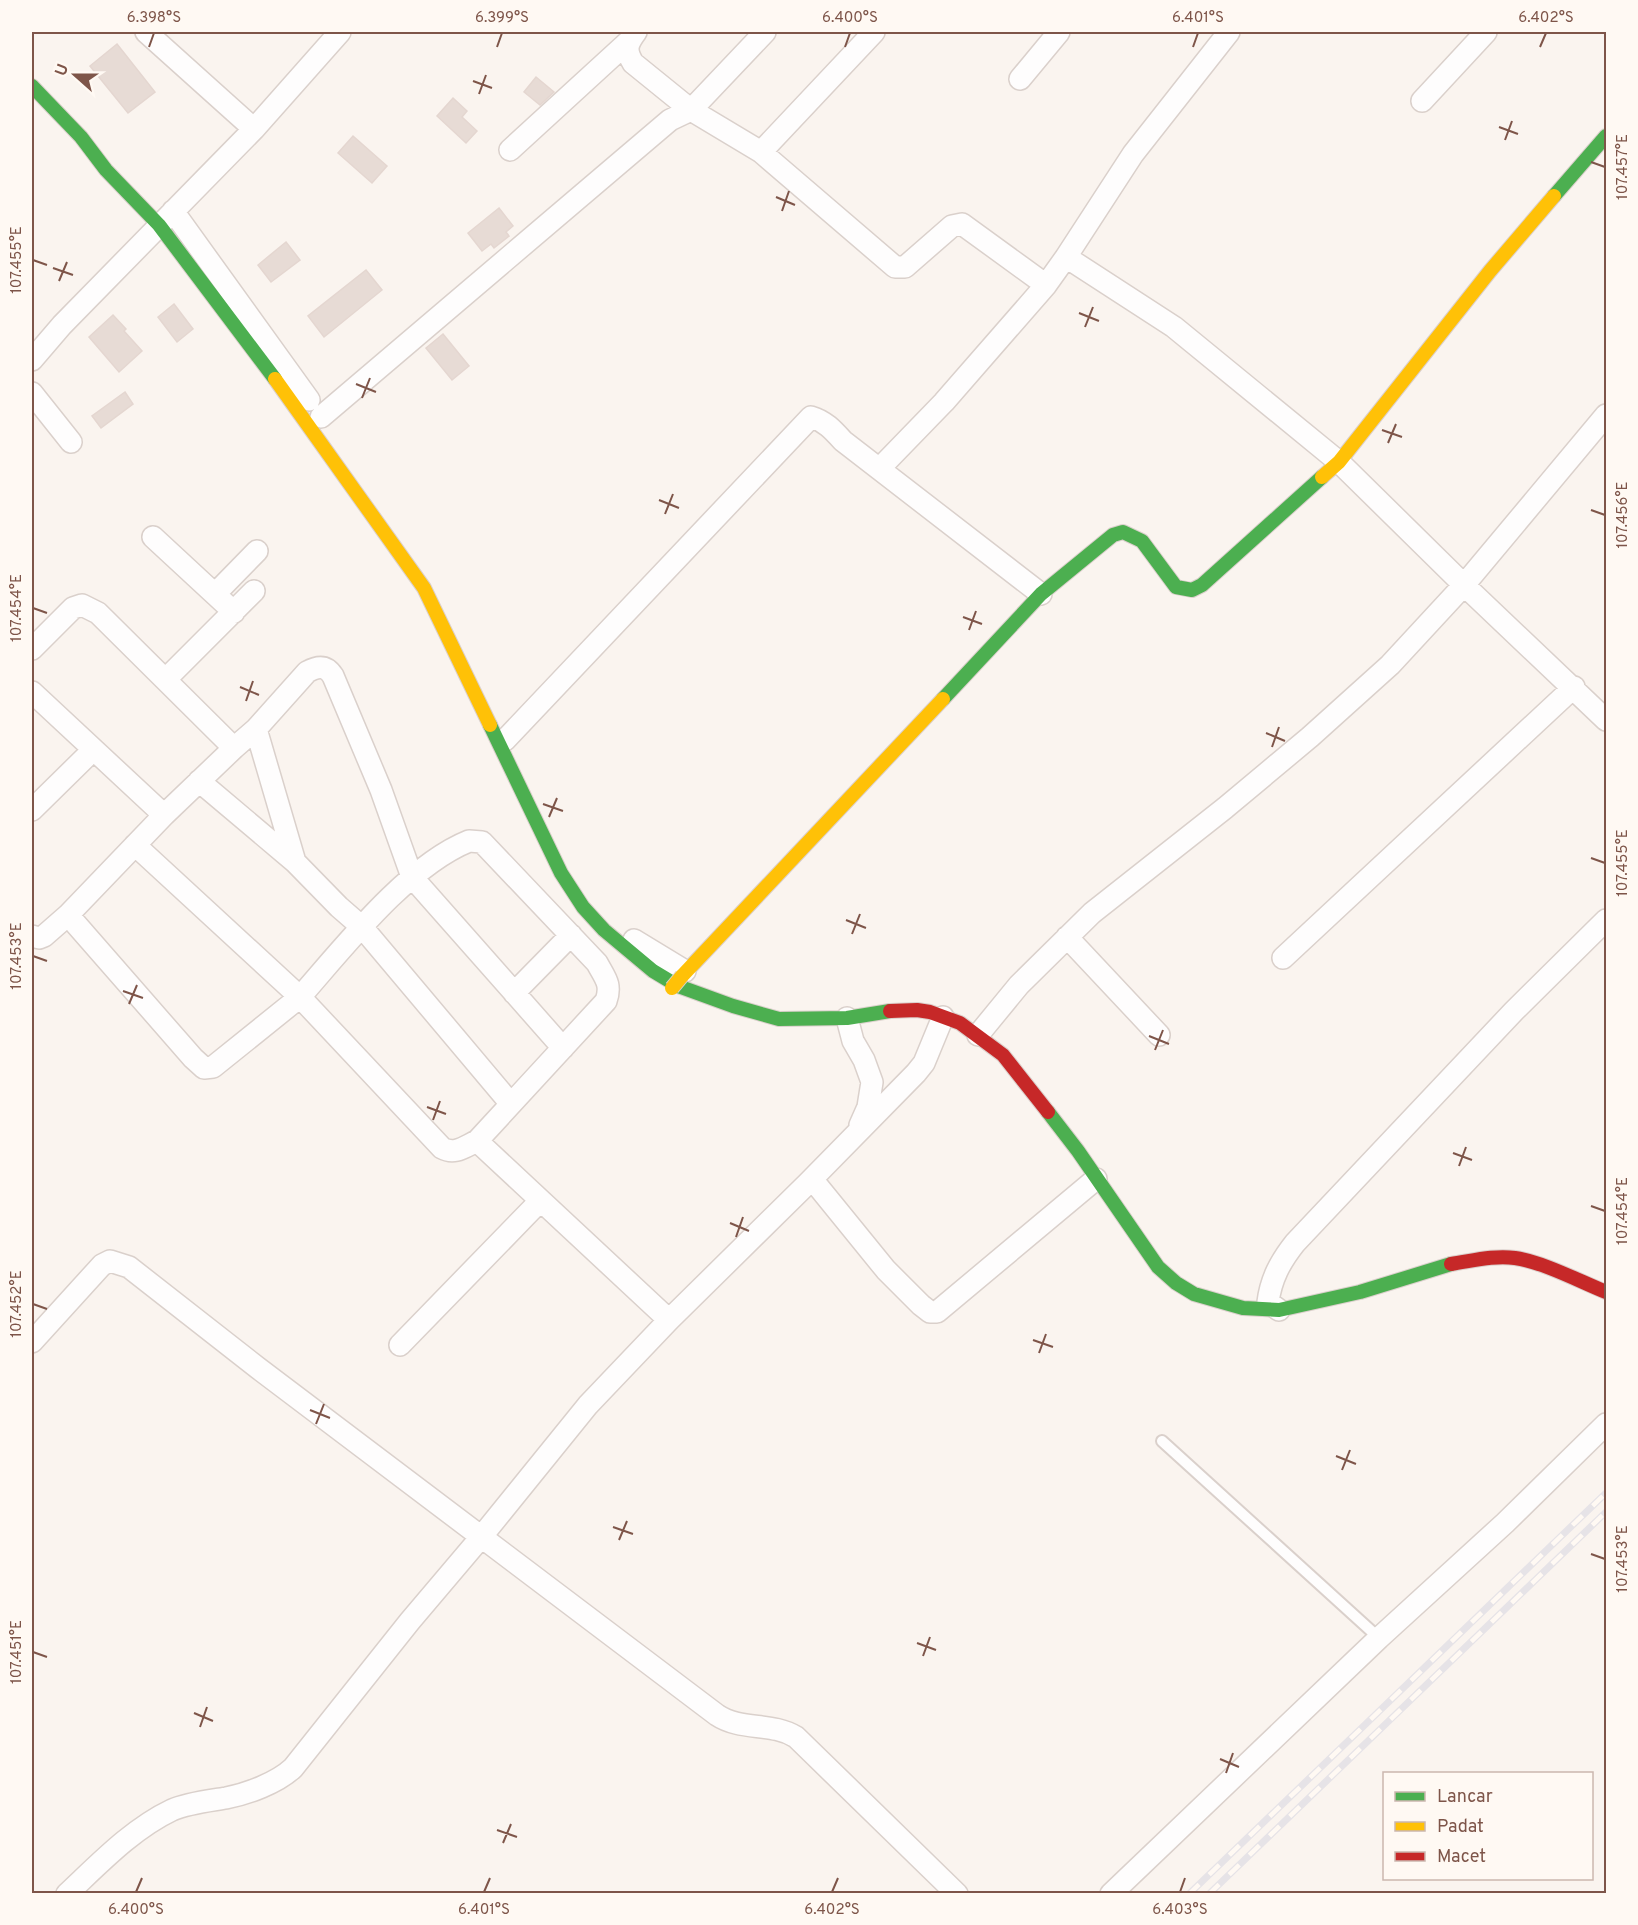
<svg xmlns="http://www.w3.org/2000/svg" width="1638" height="1925" font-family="Overpass,sans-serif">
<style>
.building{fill:#e7dbd5;stroke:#e4d6d0;stroke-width:1.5}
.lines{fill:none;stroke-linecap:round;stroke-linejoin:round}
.lane-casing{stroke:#dad0cb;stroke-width:14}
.street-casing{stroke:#dad0cb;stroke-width:24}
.fast-casing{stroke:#dbd0cc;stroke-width:16}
.slow-casing{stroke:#dbd0cc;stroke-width:16}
.jam-casing{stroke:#dbd0cc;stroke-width:16}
.lane{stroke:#fefdfd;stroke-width:10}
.street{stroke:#fefdfd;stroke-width:21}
.fast{stroke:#4caf50;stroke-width:14}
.slow{stroke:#ffc107;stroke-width:14}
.jam{stroke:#c62828;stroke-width:14}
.rail-casing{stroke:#e6e3e7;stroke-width:7}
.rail{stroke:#fff9f3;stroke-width:4.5;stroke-dasharray:14;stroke-linecap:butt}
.slow-bridge-casing{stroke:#dbd0cc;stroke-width:16;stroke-linecap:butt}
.slow-bridge{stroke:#ffc107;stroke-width:14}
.ticks{fill:none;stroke:#7e5549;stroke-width:2}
.neatline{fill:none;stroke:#7e5549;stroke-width:2}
.ticks-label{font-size:15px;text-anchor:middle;fill:#7e5549}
</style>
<rect width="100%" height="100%" fill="#faf4ef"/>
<path class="building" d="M117,44L155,92L128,113L90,66Z
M536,77L554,92L540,105L524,92Z
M453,98L467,111L462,117L477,131L466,143L437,116Z
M353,136L387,166L372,183L338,153Z
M499,208L513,226L506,232L509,236L494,248L491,244L482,251L468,233Z
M286,242L300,260L271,282L258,265Z
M366,270L382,290L324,337L308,316Z
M174,304L193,329L177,342L158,317Z
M113,315L126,329L124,331L142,351L119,372L89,337Z
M443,334L469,366L452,380L426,348Z
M125,392L133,404L101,428L92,416Z"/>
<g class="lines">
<g class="lane-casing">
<path id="lane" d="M1162,1441L1379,1638"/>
</g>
<g class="street-casing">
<path id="street" d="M146,32L254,129
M636,32C627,44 625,50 633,63L691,110L765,32
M1020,79L1059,32
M1422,101L1486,32
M510,150L629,41
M761,152L874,32
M173,211L309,400
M1066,257L1174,327L1339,462L1464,585L1606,720
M32,360L62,325L254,129L340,32
M32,393L71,442
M321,417L670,120L691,110L761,152L895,267H905L952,226L962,224L1046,285
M880,468L944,402L1046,285L1066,257L1133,154L1229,32
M153,537L234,612
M215,594L257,551
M32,649L73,608L82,605L98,613L234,748
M166,679L254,591
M32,692L164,815
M256,729L295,862
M505,740L811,417C825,421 833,430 843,441L1041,594
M199,781L295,862L339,907L362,927L511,1104
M32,810L93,750
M469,841L482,842L597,963C605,978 612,984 606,1001L477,1141C464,1147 455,1155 442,1148L300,997C344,947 407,866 469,841Z
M68,915L193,1058L204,1068L213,1067L300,997L135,845
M32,936L39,938L44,936L68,915L164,815L234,748L256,729L307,672C318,666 326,665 333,676L381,790L412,877L563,1048
M1067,937L1159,1035
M634,940L685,971
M1283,958L1574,687
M514,993L571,935
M847,1018L853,1041L864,1060L872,1082L868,1107L860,1125
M978,1035L1019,985L1092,913L1225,808L1310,737L1390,665L1464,585L1606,415
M477,1141L669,1320
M812,1179L886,1270L921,1305L930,1312H937L1096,1179
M1279,1310L1268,1302C1271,1279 1280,1262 1295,1243L1514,1011L1606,920
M32,1342L102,1265L110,1261L129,1267L258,1368L717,1715C741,1731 772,1722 796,1737L957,1894
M400,1345L540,1201
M67,1894C99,1864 132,1829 172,1810C188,1803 208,1801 226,1798C247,1794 277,1783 293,1768L410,1621L482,1536L588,1405L669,1320L808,1183L916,1073L924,1063L943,1017
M1111,1894L1379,1638L1505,1523L1606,1424"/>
</g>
<g class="fast-casing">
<path id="fast" d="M32,86L81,137L106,170L159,225L275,379
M1554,196L1606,136
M943,699L1041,594L1113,535L1123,532L1142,541L1176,587L1192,590L1202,585L1322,477
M490,725L561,873L583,907L604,930L653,971L678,986L733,1006L779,1019L847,1018L890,1011
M1048,1112L1078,1151L1158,1267L1176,1283L1194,1294L1243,1308L1279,1310L1360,1292L1451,1264"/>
</g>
<g class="slow-casing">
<path id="slow" d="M275,379L424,588L490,725
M1322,477L1339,462L1490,271L1554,196
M682,976L943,699"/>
</g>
<g class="jam-casing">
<path id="jam" d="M890,1011L917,1010L930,1012L960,1023L1003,1055L1048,1112
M1451,1264C1472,1261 1494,1255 1515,1258C1543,1262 1579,1281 1606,1292"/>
</g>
<use href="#lane" class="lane"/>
<use href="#street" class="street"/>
<use href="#fast" class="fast"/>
<use href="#slow" class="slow"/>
<use href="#jam" class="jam"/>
<g class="rail-casing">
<path id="rail" d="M1189,1894L1606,1493
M1209,1894L1606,1512"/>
</g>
<use href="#rail" class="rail"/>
<g class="slow-bridge-casing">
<path id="slow-bridge" d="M672,988L682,976"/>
</g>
<use href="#slow-bridge" class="slow-bridge"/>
</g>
<path class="ticks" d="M149,47L154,33M497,47L502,33M845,47L850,33M1193,47L1198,33M1540,47L1546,33M473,81L492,88M479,94L486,75M1499,127L1518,134M1505,140L1512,121M1591,162L1605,167M776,197L795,205M782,211L789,191M33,260L47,265M53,268L73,275M59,281L67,262M1079,313L1099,321M1085,327L1093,307M356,384L376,392M362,398L370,378M1382,430L1402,437M1388,443L1396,424M659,500L679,508M1591,510L1605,515M665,514L673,494M33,608L47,613M963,617L982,624M969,630L976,611M240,687L259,695M246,701L253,681M1266,733L1285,741M1272,747L1279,727M543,804L563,811M549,817L557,798M1591,858L1605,863M846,920L866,928M852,934L860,914M33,956L47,961M123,991L143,998M129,1004L137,985M1149,1036L1169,1044M1155,1050L1163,1030M427,1107L446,1114M433,1120L440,1101M1453,1153L1472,1160M1459,1166L1466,1147M1591,1206L1605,1211M730,1223L749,1231M736,1237L743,1217M33,1304L47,1309M1033,1340L1053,1347M1039,1353L1046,1334M310,1410L330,1418M316,1424L324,1404M1336,1456L1356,1464M1342,1470L1350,1450M613,1527L633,1534M619,1540L627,1521M1591,1554L1605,1559M917,1643L936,1650M33,1652L47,1657M923,1656L930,1637M194,1713L213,1721M200,1727L207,1707M1220,1759L1239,1767M1226,1773L1233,1753M497,1830L517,1837M503,1843L511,1824M136,1892L142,1878M484,1892L490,1878M832,1892L838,1878M1180,1892L1185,1878"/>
<rect width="1638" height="1925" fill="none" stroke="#fff9f3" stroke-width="66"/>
<rect x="1383" y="1772" width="210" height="108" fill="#fff9f3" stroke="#cbb7af" stroke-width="1.5"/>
<rect x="1395" y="1792" width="30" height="9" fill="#4caf50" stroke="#cbb7af" stroke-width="1.5"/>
<text x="1437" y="1802" font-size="18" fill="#7e5549">Lancar</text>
<rect x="1395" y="1822" width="30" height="9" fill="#ffc107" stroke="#cbb7af" stroke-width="1.5"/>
<text x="1437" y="1832" font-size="18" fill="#7e5549">Padat</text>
<rect x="1395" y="1852" width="30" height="9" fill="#c62828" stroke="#cbb7af" stroke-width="1.5"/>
<text x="1437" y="1862" font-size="18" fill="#7e5549">Macet</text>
<g transform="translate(75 75) rotate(291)" stroke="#fff9f3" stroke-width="4.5" paint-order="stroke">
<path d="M0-4.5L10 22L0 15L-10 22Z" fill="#7e5549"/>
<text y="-9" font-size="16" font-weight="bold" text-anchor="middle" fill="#7e5549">U</text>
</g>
<rect x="33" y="33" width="1572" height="1859" class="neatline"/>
<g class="ticks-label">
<text x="154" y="22">6.398°S</text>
<text x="502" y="22">6.399°S</text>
<text x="850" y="22">6.400°S</text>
<text x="1198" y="22">6.401°S</text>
<text x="1546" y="22">6.402°S</text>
<text transform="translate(1622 167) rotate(-90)" y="5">107.457°E</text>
<text transform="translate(16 260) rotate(-90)" y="5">107.455°E</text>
<text transform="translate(1622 515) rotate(-90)" y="5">107.456°E</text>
<text transform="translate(16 608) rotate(-90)" y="5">107.454°E</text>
<text transform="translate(1622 863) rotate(-90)" y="5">107.455°E</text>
<text transform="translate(16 956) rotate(-90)" y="5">107.453°E</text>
<text transform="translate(1622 1211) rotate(-90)" y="5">107.454°E</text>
<text transform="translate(16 1304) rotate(-90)" y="5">107.452°E</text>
<text transform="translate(1622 1559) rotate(-90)" y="5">107.453°E</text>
<text transform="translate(16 1652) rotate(-90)" y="5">107.451°E</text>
<text x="136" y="1914">6.400°S</text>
<text x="484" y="1914">6.401°S</text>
<text x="832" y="1914">6.402°S</text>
<text x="1180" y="1914">6.403°S</text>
</g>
</svg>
